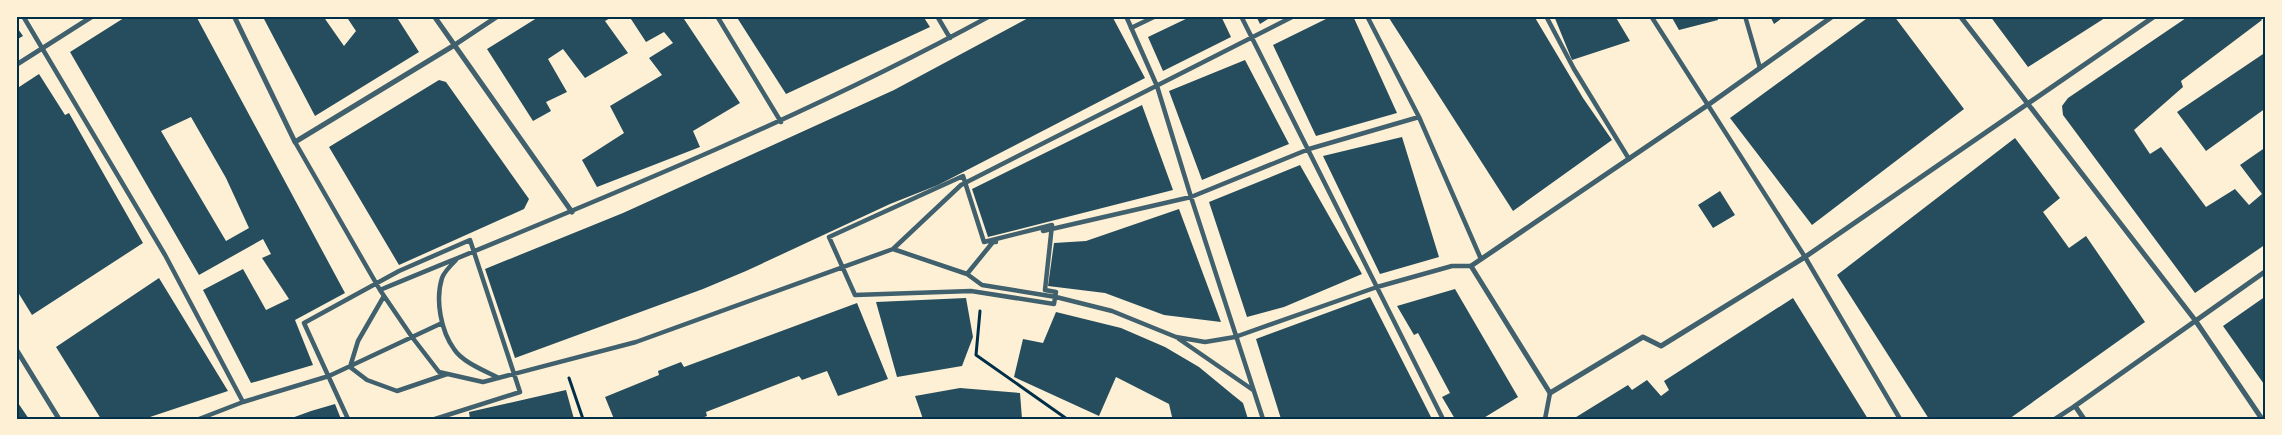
<svg xmlns="http://www.w3.org/2000/svg" width="2282" height="435" font-family="Poppins,sans-serif">
<style>
.building{fill:#264d5e;fill-rule:evenodd}
.lines{fill:none;stroke-linecap:round;stroke-linejoin:round}
.path{stroke:#003049;stroke-width:3}
.pedestrian{stroke:#3f606c;stroke-width:4.5}
.minor{stroke:#3f606c;stroke-width:5}
.neatline{fill:none;stroke:#003049;stroke-width:2}
</style>
<rect width="100%" height="100%" fill="#fdf0d5"/>
<path class="building" d="M127,16H196L345,293L295,320L313,365L251,383L203,290L243,269L266,310L289,299L262,258L271,254L263,239L199,275L70,52ZM191,117L226,178L249,228L226,241L161,131Z
M269,16H323L344,46L356,31L346,16H396L419,52L315,116L264,19Z
M540,16H614L605,21L628,53L585,78L563,49L548,59L567,92L546,102L551,111L533,121L487,49Z
M629,16H682L740,103L693,131L700,147L597,187L582,160L624,133L610,106L662,75L649,58L673,43L664,32L646,42Z
M736,16H923L930,27L786,94Z
M1032,16H1112L1145,78L938,185L890,204L746,271L703,289L515,358L485,269L623,213L894,90Z
M1192,16H1221L1231,37L1163,71L1148,37Z
M1256,16H1273L1260,24Z
M1332,16H1353L1397,113L1316,136L1273,45Z
M1392,16H1534L1583,98L1612,140L1513,211L1389,18Z
M1554,16H1615L1630,41L1572,60Z
M1671,16H1717L1718,20L1679,30Z
M1770,16H1785L1774,24Z
M1870,16H1894L1964,109L1812,225L1730,118Z
M1990,16H2108L2028,67Z
M2189,16H2259L2262,20L2181,81L2183,87L2134,130L2150,154L2161,147L2206,207L2235,189L2249,205L2262,194L2240,165L2266,147V244L2195,293L2063,115L2062,106L2068,98Z
M16,26L23,36L16,40Z
M2266,52V108L2206,151L2177,112Z
M1245,60L1289,144L1202,180L1169,91Z
M39,74L65,115L69,113L143,243L32,315L16,289V89Z
M439,80L446,82L529,199L524,209L399,265L329,147Z
M1142,105L1173,190L988,237L972,189Z
M1402,137L1439,257L1380,274L1323,156Z
M2015,138L2060,198L2043,212L2069,248L2086,236L2145,322L2009,419H1929L1837,275Z
M1300,165L1362,274L1284,307L1247,317L1209,202Z
M1720,191L1735,215L1713,228L1698,205Z
M1179,209L1221,322L1164,315L1105,293L1048,286L1054,243L1086,241Z
M159,278L228,391L144,419H101L56,347Z
M1455,289L1518,397L1482,419H1455L1442,397L1450,393L1418,333L1414,335L1397,306Z
M2266,296V387L2223,326Z
M1370,297L1432,419H1281L1256,339Z
M966,298L973,337L962,366L897,377L876,302Z
M1793,298L1868,419H1573L1628,385L1632,390L1647,380L1661,396L1669,390L1664,381Z
M857,303L888,379L838,396L827,371L802,380L799,376L706,412L707,416L699,419H614L605,397L659,375L658,371L681,362L684,367Z
M1056,312L1121,328L1165,347L1199,367L1233,395L1243,403L1248,419H1178L1172,417L1169,404L1116,377L1099,416L1014,377L1023,339L1043,343Z
M960,388L1020,393L1022,419H923L915,396Z
M566,390L574,419H470L469,412Z
M16,400L29,419H16Z
M335,404L341,419H289L311,411Z"/>
<g class="lines">
<path class="path" d="M980,311L976,355L1067,419
M569,378L583,419"/>
<path class="pedestrian" d="M23,16L165,255L243,402
M717,16L781,122
M937,16L950,38
M1126,16L1157,86L1191,197L1263,419
M1241,16L1443,419
M1367,16L1419,117L1481,259
M1546,16L1574,69L1629,159
M1651,16L1805,257L1900,419
M1745,16L1760,68
M1131,28L1156,16
M295,142L380,290L412,337L439,372L483,382L636,342L893,249L961,185L1294,16
M963,176L984,242L1052,225L1045,290L1056,292L1054,304L971,291L855,295L829,237Z
M1043,231L1191,197L1309,149L1419,117
M893,249L967,274L982,285L1056,297L1112,311L1176,337L1205,342L1235,337L1377,287L1452,266H1471
M456,260C451,265 444,272 442,278C435,300 441,331 454,349C462,362 485,371 499,378
M967,274L993,242H996
M380,290C586,205 794,123 990,16
M384,296L358,341L350,367L367,380L397,391L447,374
M1179,339L1253,390
M199,419L243,402L329,376L442,323
M348,419L304,323L399,271L470,240L520,392L435,419
M1545,419L1550,393
M2055,419L2075,406"/>
<path class="minor" d="M234,16L295,142L453,46L498,16
M434,16L572,212
M1833,16L1708,105L1471,266L1550,393L1643,337L1661,346L1805,257L2155,16
M1960,16L2195,320L2262,419
M16,65L93,16
M16,349L59,419
M2084,419L2075,406L2266,271"/>
</g>
<rect width="2282" height="435" fill="none" stroke="#fdf0d5" stroke-width="35"/>
<rect x="18" y="18" width="2246" height="400" class="neatline"/>
</svg>
